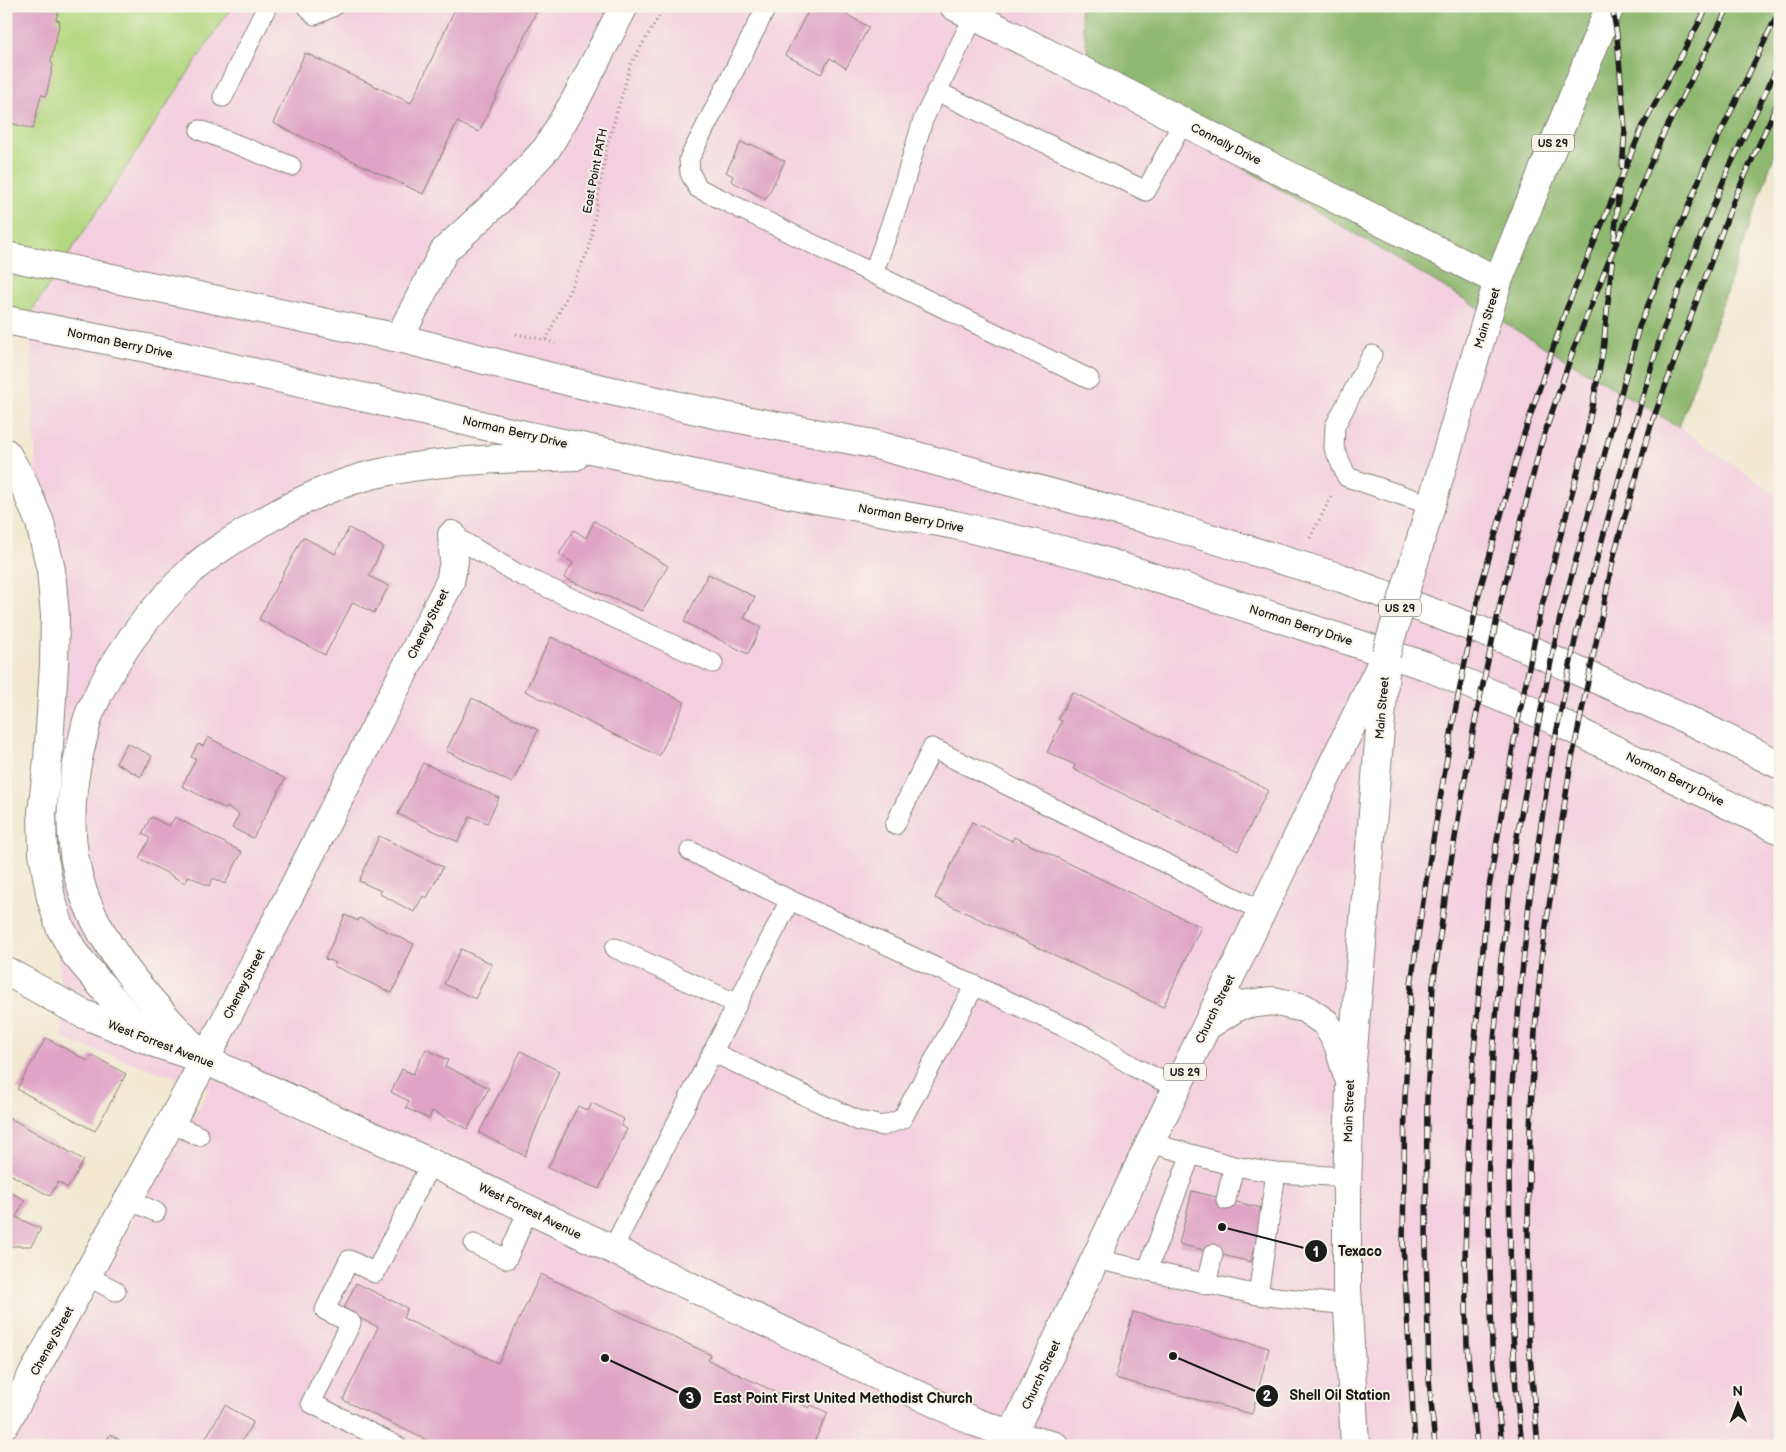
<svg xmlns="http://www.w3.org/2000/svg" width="1786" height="1452" font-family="'Balsamiq Sans',sans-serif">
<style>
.built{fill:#f3cfdf}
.green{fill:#b4d881;stroke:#687a4e}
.forest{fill:#8fb86f;stroke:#566a46}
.building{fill:#dfa4c5}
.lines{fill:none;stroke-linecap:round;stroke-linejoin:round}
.lane-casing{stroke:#878276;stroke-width:21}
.street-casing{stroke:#878276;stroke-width:30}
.secondary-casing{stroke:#878276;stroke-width:30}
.primary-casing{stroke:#878276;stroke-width:30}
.path{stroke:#878276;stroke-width:3;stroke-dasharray:1 4;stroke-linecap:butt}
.lane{stroke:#fff;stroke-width:19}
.street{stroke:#fff;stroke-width:28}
.secondary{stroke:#fff;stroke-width:28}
.primary{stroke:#fff;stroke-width:28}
.rail-casing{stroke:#1c1c1c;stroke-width:5.5}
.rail{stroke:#f7f3e8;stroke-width:4;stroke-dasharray:11;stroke-linecap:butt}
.primary-bridge-casing{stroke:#878276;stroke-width:30;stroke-linecap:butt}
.primary-bridge{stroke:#fff;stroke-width:28}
.labels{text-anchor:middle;stroke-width:4;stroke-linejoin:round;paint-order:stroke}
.shield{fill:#f7f3e8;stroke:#5e5c59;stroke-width:1}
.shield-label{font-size:11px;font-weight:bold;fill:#1c1c1c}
.street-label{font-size:12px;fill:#1c1c1c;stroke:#f7f3e8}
.leader{fill:none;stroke:#1c1c1c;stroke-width:2}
.callout-dot{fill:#1c1c1c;stroke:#f7f3e8;stroke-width:2}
.mark-label{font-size:15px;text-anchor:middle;font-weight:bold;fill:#fff}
.callout-label{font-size:14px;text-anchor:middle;font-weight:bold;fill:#1c1c1c;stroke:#f7f3e8;stroke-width:4;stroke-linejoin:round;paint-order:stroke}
</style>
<rect width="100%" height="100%" fill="#f7f3e8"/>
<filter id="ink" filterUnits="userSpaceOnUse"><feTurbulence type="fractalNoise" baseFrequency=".02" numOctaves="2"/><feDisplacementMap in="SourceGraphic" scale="10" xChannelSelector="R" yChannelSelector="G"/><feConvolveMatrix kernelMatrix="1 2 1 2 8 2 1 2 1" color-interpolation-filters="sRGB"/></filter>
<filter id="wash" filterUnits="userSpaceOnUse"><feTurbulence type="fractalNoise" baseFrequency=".0096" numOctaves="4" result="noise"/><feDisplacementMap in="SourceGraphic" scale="20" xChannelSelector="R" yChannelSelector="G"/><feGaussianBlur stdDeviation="1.12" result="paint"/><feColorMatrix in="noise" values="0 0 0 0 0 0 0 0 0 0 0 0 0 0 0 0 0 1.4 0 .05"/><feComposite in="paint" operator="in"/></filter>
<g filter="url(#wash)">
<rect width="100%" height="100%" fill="#f2e8d1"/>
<path class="built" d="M232,6H1079L1093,78L1679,427L1780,497V1446H6V1439L210,1089L62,1039L29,315Z"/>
<path class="green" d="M6,6H232L29,315L6,310Z"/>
<path class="forest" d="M1079,6H1780V139L1679,427L1093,78Z"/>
<g id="blocks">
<path class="building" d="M7,6H44L59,10L56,20L60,21L51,61L53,65L46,96L41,95L33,129L6,122Z
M450,6H539L479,132L457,122L423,194L273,123L305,53L411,103L455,9Z
M811,6H831L869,27L846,68L830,58L821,74L785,55Z
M741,142L749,146L751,144L785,161L766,199L731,181L733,176L726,172Z
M594,521L668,566L642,611L564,578L573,563L559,554L574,530L586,538Z
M349,528L383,547L369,576L389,586L374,613L353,602L325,655L259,619L303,537L335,554Z
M708,574L755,597L744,618L761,627L748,654L684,622Z
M551,637L685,702L659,756L525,691Z
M1072,692L1268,790L1238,851L1073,769L1075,765L1047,752L1062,721L1058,719Z
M472,698L538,730L512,783L446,751Z
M208,737L285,779L253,838L232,828L239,814L227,807L226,809L182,786L196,759L191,757L198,744L203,746Z
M127,743L152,756L141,777L116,763Z
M423,763L499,798L487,823L470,816L458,842L398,814Z
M151,817L169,826L175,817L242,852L225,884L213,878L209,886L189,876L185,883L139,858L150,838L142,834Z
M972,822L1012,841L1014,837L1201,927L1163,1007L935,898Z
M379,836L443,867L427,898L423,896L414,912L380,894L381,891L359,881Z
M345,915L358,921L359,918L414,944L392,993L334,966L336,963L325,959Z
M461,949L492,964L475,999L444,984Z
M46,1038L88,1061L92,1055L126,1074L95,1131L17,1089Z
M426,1049L448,1060L445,1066L489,1088L468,1129L432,1111L429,1119L406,1108L409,1101L391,1092L402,1069L413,1074Z
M521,1051L559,1071L525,1156L479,1133Z
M592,1103L624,1119L621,1126L627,1129L599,1189L548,1168L578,1106L588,1111Z
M10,1118L84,1160L68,1188L58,1182L50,1196L6,1172V1124Z
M6,1190L25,1200L16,1217L41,1229L31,1246H6Z
M1192,1191L1265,1209L1251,1262L1179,1244Z
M541,1274L711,1355L708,1360L809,1408L811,1405L828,1413L812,1446H439L343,1400L378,1327L343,1310L356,1283L407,1308L403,1318L498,1363Z
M1133,1312L1269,1348L1252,1414L1115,1378Z
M225,1405L253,1422L239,1446H201Z
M110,1434L129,1446H104Z"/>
</g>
</g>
<g filter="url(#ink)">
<use href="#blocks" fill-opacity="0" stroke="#878276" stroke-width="1"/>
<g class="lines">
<g class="lane-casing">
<path id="lane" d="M307,6L315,15L334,6
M767,6L689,159L690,173L698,188L1089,379
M936,91L1146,191L1183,122
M223,97L267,6
M200,130L291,166
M873,274L897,207L923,120L974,16
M1372,355L1335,426L1334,448L1347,477L1431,505
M452,535L516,573L713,663
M895,825L932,748L1262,911
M690,851L790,900
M615,948L737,1004
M712,1052L859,1121L883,1126L902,1119L975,985
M171,1123L199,1136
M1150,1143L1234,1166L1276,1173L1347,1177
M129,1200L156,1212
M1226,1200L1234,1166
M474,1244L507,1259L528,1210
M612,1250L790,900L1090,1039L1134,1067L1177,1088
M1095,1259L1258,1295L1348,1305
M1147,1271L1191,1154
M87,1276L116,1291
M1206,1285L1213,1254
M1258,1295L1276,1173
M397,1446L311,1403L351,1323L325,1310L349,1260L375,1273L431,1163"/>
</g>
<g class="street-casing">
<path id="street" d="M6,971L81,1013L153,1042
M6,1423L205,1060L450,582L454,561L452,535"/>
</g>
<g class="secondary-casing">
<path id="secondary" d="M954,6L1498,281
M6,256L399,338L567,381L724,416L873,444L1164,524L1341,578L1524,647L1699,725L1780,765
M6,320L146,348L419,410L506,431L614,454L676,470L804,497L955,525L1091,557L1426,666L1554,720L1780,830
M399,338L444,251L497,202L547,148L576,99L624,6
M6,453L22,480L40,523L51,570L55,616L54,665L48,760L42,813L43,853L51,898L60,927L75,954L128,1017L155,1043L205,1060L431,1163L975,1422L1012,1435L1055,1446
M203,1057C157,1009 105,955 83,892C66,841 69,789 83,738C85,729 87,718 91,710C114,656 152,608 194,568C211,553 231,541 251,529C288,506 328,486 371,475C438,459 507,459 575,456"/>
</g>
<g class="primary-casing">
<path id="primary" d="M1414,562L1498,281L1610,6
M1207,1026L1240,1005L1273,1001L1304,1008L1326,1023L1338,1044L1347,1074
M1012,1446V1435L1150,1143L1386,654
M1355,1446L1347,1288V1190L1350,1085L1385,671"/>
</g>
<path class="path" d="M516,334L546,340L555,344
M546,340L589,249L607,146L631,64L665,6
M1310,538L1331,497"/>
<use href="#lane" class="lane"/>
<use href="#street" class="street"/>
<use href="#secondary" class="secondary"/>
<use href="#primary" class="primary"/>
<g class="rail-casing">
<path id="rail" d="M1612,6L1617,35L1625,130L1622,168
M1614,240L1619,190
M1415,1446L1403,1245L1405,1097L1411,984L1426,881L1454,717L1479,593L1523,437L1566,310L1642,128L1708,6
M1435,1446L1429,1378L1426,1245L1427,1098L1433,985L1447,885L1474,726L1501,600L1541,444L1574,348L1610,258L1662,137L1729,6
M1477,1446L1467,1345L1465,1260L1467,1177L1472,1074L1488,893L1514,741L1540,613L1584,448L1603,351L1612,262
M1502,1446L1492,1346L1488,1183L1493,1053L1501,960L1516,842L1533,750L1559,622L1639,327L1706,163L1780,9
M1522,1446L1516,1390L1511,1295L1509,1179L1511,1097L1520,993L1529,904L1551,759L1577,631L1628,446L1661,335L1727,172L1780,62
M1538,1446L1529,1343L1528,1226L1530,1129L1535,1031L1542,952L1570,768L1615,551L1651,425L1733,202L1780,98"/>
</g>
<use href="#rail" class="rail"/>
<g class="primary-bridge-casing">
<path id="primary-bridge" d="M1386,654L1414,562"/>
</g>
<use href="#primary-bridge" class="primary-bridge"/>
</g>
</g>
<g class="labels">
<g class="shield">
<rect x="1532" y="134.5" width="42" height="17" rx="4"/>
<rect x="1379" y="599.5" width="42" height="17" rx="4"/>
<rect x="1164" y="1063.5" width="42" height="17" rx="4"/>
</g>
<g class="shield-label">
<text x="1553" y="147">US 29</text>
<text x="1400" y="612">US 29</text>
<text x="1185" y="1076">US 29</text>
</g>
<g class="street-label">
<text transform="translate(1226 144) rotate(27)" y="4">Connally Drive</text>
<text transform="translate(595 171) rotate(-79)" y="4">East Point PATH</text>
<text transform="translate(1487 318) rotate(-73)" y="4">Main Street</text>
<text transform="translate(120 343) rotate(12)" y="4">Norman Berry Drive</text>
<text transform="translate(515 432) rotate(13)" y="4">Norman Berry Drive</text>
<text transform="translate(911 518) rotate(11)" y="4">Norman Berry Drive</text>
<text transform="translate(428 624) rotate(-63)" y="4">Cheney Street</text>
<text transform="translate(1301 625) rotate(18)" y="4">Norman Berry Drive</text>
<text transform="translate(1382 708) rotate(-85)" y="4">Main Street</text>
<text transform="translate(1675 779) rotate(26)" y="4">Norman Berry Drive</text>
<text transform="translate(244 984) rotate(-63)" y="4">Cheney Street</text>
<text transform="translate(1215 1009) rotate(-64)" y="4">Church Street</text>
<text transform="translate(161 1044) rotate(21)" y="4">West Forrest Avenue</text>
<text transform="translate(1349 1111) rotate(-88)" y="4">Main Street</text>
<text transform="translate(530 1211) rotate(26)" y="4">West Forrest Avenue</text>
<text transform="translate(52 1341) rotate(-61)" y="4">Cheney Street</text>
<text transform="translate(1041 1375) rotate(-65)" y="4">Church Street</text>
</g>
</g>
<path class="leader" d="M1222 1227L1316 1251M1173 1356L1267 1396M605 1358L690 1398"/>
<g class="callout-dot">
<circle cx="1222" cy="1227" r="5"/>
<circle cx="1173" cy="1356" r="5"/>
<circle cx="605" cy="1358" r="5"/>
<circle cx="1316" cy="1251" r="12"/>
<circle cx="1267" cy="1396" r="12"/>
<circle cx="690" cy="1398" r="12"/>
</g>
<g class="mark-label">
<text x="1316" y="1257">1</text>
<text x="1267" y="1401">2</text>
<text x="690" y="1403">3</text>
</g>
<g class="callout-label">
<text x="1360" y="1256">Texaco</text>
<text x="1340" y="1400">Shell Oil Station</text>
<text x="843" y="1403">East Point First United Methodist Church</text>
</g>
<rect width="1786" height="1452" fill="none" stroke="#f7f3e8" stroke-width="25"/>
<g transform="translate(1738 1404) rotate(359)" stroke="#f7f3e8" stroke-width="4" paint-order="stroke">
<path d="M0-4L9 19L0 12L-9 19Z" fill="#1c1c1c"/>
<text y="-8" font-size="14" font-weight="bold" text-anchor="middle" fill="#1c1c1c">N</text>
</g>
</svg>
